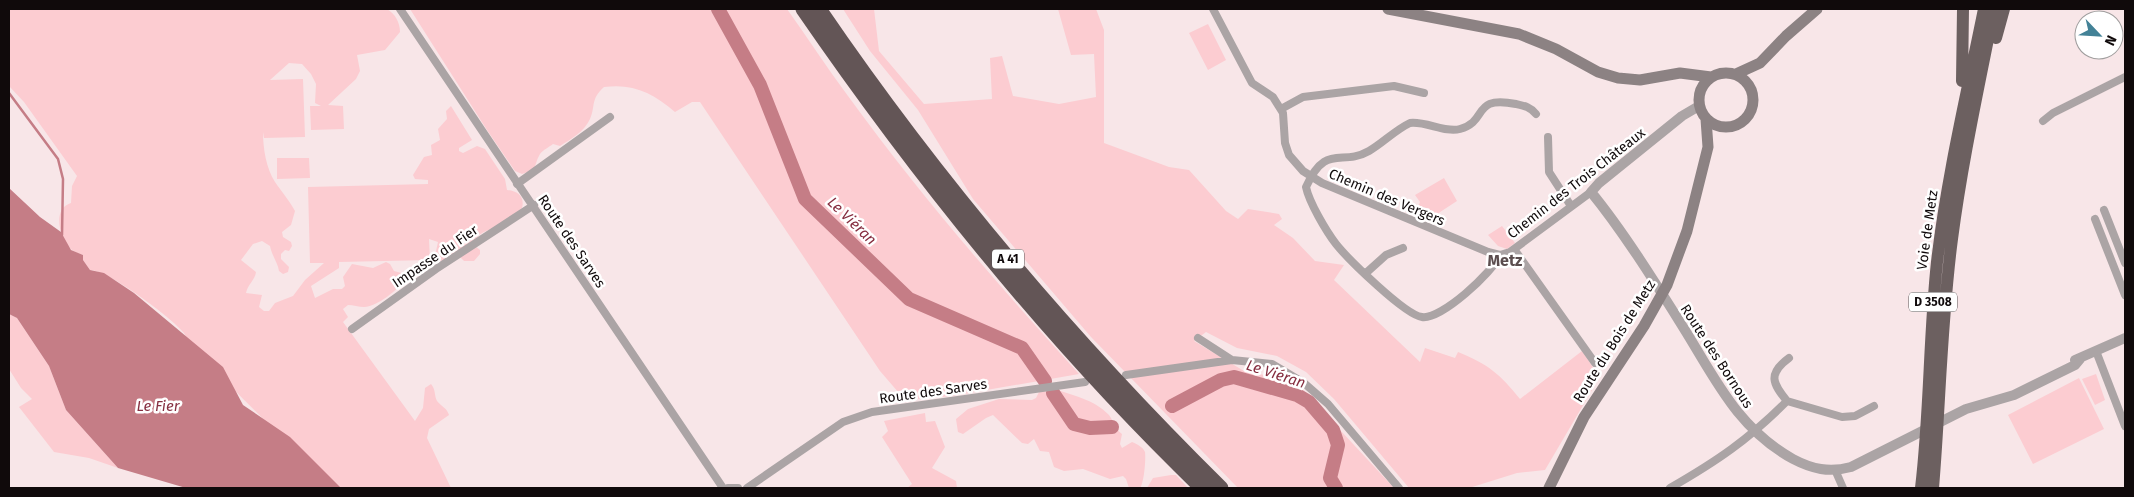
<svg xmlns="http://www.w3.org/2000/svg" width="2134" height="497" font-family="'Fira Sans',sans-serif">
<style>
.green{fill:#fcccd1}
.water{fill:#c57d86}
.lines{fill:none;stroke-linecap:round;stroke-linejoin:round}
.stream{stroke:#c57d86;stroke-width:2.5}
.river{stroke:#c57d86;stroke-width:14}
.minor{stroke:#aba4a5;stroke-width:8}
.tertiary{stroke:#aba4a5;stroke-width:10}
.secondary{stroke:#8c8283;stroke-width:11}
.trunk{stroke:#6c6060;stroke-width:12}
.motorway{stroke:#635556;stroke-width:15}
.labels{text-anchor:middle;stroke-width:5;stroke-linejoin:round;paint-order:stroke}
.shield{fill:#fff;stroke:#585454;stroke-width:1}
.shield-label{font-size:12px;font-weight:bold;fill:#100a0b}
.street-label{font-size:14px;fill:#100a0b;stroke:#fff}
.water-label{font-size:15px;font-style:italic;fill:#862e40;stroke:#fff}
.quarter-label{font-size:16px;font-weight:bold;fill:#5b4d4e;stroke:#fff}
</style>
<rect width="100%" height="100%" fill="#f8e6e8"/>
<path class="green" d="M9,9H387C395,14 400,22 400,32L385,50L357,55L360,71L356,79L328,105L343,106L344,129L311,130L310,106H321L315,103L316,84L311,74L302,64L289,63L270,80L303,79L305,137L264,138L263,132C263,148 266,168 275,182C282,192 289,200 295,211L291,225L282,232L283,237L291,242L292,246L289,251L285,250L281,254V259L289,267L288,272L283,274L279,271C278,263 272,256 270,246L262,241L253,244L241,260L256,272C255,280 248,284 246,293L262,295L259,307L264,311H269L275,303L293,296L305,280L324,263H310L308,187L428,184V186V180L415,179L413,175L424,157L432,155L431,145L440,140L438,129L447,119L446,111L451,106L472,140L459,148V151L463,153L477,146L485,149L505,179L507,190C518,191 525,197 522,208C516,214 508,222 500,226C491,230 475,231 475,246L480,250V254L474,261H464L460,257L436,262L425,272L409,279L406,274L412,271L414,264L430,260L436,251L438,242L429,239L430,260L339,262V268L311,286L315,298L333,289H342L345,286L343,277L352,264L373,268L386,262L390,264L394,271L405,274L406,280C396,290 379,306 364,307C359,307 353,305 348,305L343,309L348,317L343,322L415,421L423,408L425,388L431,384C436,390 434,395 437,401C442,407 447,408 449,415L429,429L427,438L451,488H332C285,439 235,393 189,343C187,340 186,336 184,333C172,318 108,270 90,270L83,260V255C80,254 75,252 72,250C60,240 51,209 71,203L72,186L77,176L24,102L9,86Z
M410,9H787C808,38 827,68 848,96C919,194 998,285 1079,374L952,396L905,400L880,371L700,102H692L675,112C653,93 633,83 604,87C590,100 596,105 590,119C584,132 571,139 560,146L553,144C549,147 543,150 540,154C533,166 539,169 522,174L515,171L487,130Z
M843,9H874L879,51L924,104L992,99L990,58L1002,56L1013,96L1059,104L1096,97L1094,54L1071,55L1058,9H1096L1104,30V143L1169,167L1189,170L1226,211L1238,219L1248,209L1279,214L1282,219L1274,225L1293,238L1315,261L1344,265L1334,280L1420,362L1425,348L1455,358L1458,352C1488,364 1500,374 1520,399L1582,351L1594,369L1592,390L1545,470L1517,473L1469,488H1409L1334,399L1306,372L1277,356L1237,348L1206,332L1194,341L1244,371L1284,379L1301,388L1394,488H1238L1091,337L973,199L918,110L870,51Z
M1208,24L1226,60L1208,70L1189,33Z
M277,158H309L310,178L277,179Z
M1444,178L1457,201L1434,216L1417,209L1420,202L1415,195Z
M1502,226L1515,243L1507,249L1498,246L1488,235Z
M9,314L17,318L49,366L66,410L118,468L89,458L54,452L19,407L32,399L21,388L9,369Z
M2096,374L2105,400L2095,405L2082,379Z
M2079,378L2104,429L2033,464L2008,415Z
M1052,388C1071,395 1094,399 1109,415C1114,422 1114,428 1122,434L1120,444L1122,448L1132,442C1137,444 1143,447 1145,452C1146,459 1144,483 1140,488H1129L1126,479L1123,476L1110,479L1083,469L1064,471L1054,467L1049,452L1040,451L1034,439L1028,444L1022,443L993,415L986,418L963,434L958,432L956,419L968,409L999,399L1032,400L1036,398L1039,392Z
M925,413L926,422L935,421L945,447L932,468L956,481L957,488H907L912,484L882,437L888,431L884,421Z
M1171,475H1176L1188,488H1147L1153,478Z"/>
<path class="water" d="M9,188L40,217L61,232L71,250L83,255V260L90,270L104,273L134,293L223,367L243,405L290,437L341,488H186L118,468L66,410L49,366L17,318L9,314Z"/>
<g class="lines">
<path class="stream" d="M9,93L58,159L63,179L62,235"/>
<path class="river" d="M718,9L760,85L805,199L909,299L1022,348L1045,381
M1053,393L1074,424L1090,428L1112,427
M1172,406L1221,380L1234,377L1297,395L1309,402L1333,430L1338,445L1330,478L1336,488"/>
<path class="minor" d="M400,9L723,488
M1213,9L1252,83L1273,97L1283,113L1285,143L1289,155L1303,171L1322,183L1488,252L1500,255L1510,252L1591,192
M1281,109L1303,97L1394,86L1424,93
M2043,121L2053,113L2125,77
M1548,137L1549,172L1571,206
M517,184L610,117
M2104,210L2125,263
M2095,219L2125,295
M1514,249L1595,363
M1500,255C1493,272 1441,320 1422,317C1405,315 1348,259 1336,244C1326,231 1309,202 1306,187C1326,142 1341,167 1369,151C1383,143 1395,130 1410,123C1426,121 1445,133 1460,129C1489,121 1471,95 1516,104C1525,106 1530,107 1536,114
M1366,273L1386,255L1403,248
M352,329L436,269L534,205
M1198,338L1232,360
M2096,351L2125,426
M1126,375L1232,360L1272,364L1304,383L1328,404L1399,488
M1787,401L1842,417L1855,416L1874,406
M1836,472L1843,488
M728,488H738
M747,488L843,422L872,412L1085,382
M1670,488C1717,461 1748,440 1787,401C1773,384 1767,374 1789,358"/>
<path class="tertiary" d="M1699,106L1682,116L1599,183L1591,192C1623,231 1656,284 1683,327C1715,378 1737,428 1793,459C1812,469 1829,473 1851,467L1966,409L2014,395L2075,365L2080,359
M2075,360L2125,338"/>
<path class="secondary" d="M1388,9L1519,34L1556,49L1598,72L1618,78L1640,80L1680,73L1711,77
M1699 100a27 27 0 1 1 54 0a27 27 0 1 1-54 0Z
M1736,74L1760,63L1786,36L1817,9
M1549,488L1584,417L1644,326L1667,285L1687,231L1708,147L1706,119"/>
<path class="trunk" d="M1996,38L2004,9
M1962,81L1963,9
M1921,488C1930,413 1929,337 1937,262C1947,176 1967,93 1984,9
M1933,488C1940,405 1941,322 1952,239C1962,162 1979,85 1994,9"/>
<path class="motorway" d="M803,9C920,179 1053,344 1202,488
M819,9C937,182 1072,341 1221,488"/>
</g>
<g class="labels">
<g class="shield">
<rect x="992" y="249.5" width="32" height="19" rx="4"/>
<rect x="1909" y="292.5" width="48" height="19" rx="4"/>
</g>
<g class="shield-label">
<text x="1008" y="263">A 41</text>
<text x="1933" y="306">D 3508</text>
</g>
<g class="street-label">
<text transform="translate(1576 183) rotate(-38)" y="5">Chemin des Trois Châteaux</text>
<text transform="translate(1387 197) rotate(23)" y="5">Chemin des Vergers</text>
<text transform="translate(1927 230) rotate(-82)" y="5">Voie de Metz</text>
<text transform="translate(572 241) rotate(56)" y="5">Route des Sarves</text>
<text transform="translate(435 256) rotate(-34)" y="5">Impasse du Fier</text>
<text transform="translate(1614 341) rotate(-58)" y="5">Route du Bois de Metz</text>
<text transform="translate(1717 356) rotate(57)" y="5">Route des Bornous</text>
<text transform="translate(933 391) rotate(-8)" y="5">Route des Sarves</text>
</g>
<g class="water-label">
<text transform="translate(852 221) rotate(44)" y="5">Le Viéran</text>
<text transform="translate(1276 374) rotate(18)" y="5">Le Viéran</text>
<text x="158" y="411">Le Fier</text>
</g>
<g class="quarter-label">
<text x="1505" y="266">Metz</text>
</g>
</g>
<rect width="2134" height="497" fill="none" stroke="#100a0b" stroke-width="20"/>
<g transform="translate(2099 35) rotate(115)"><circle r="24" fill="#ffffff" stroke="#9f9d9d"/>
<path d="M0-4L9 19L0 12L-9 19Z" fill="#438297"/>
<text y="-8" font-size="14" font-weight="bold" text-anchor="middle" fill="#100a0b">N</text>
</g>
</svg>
